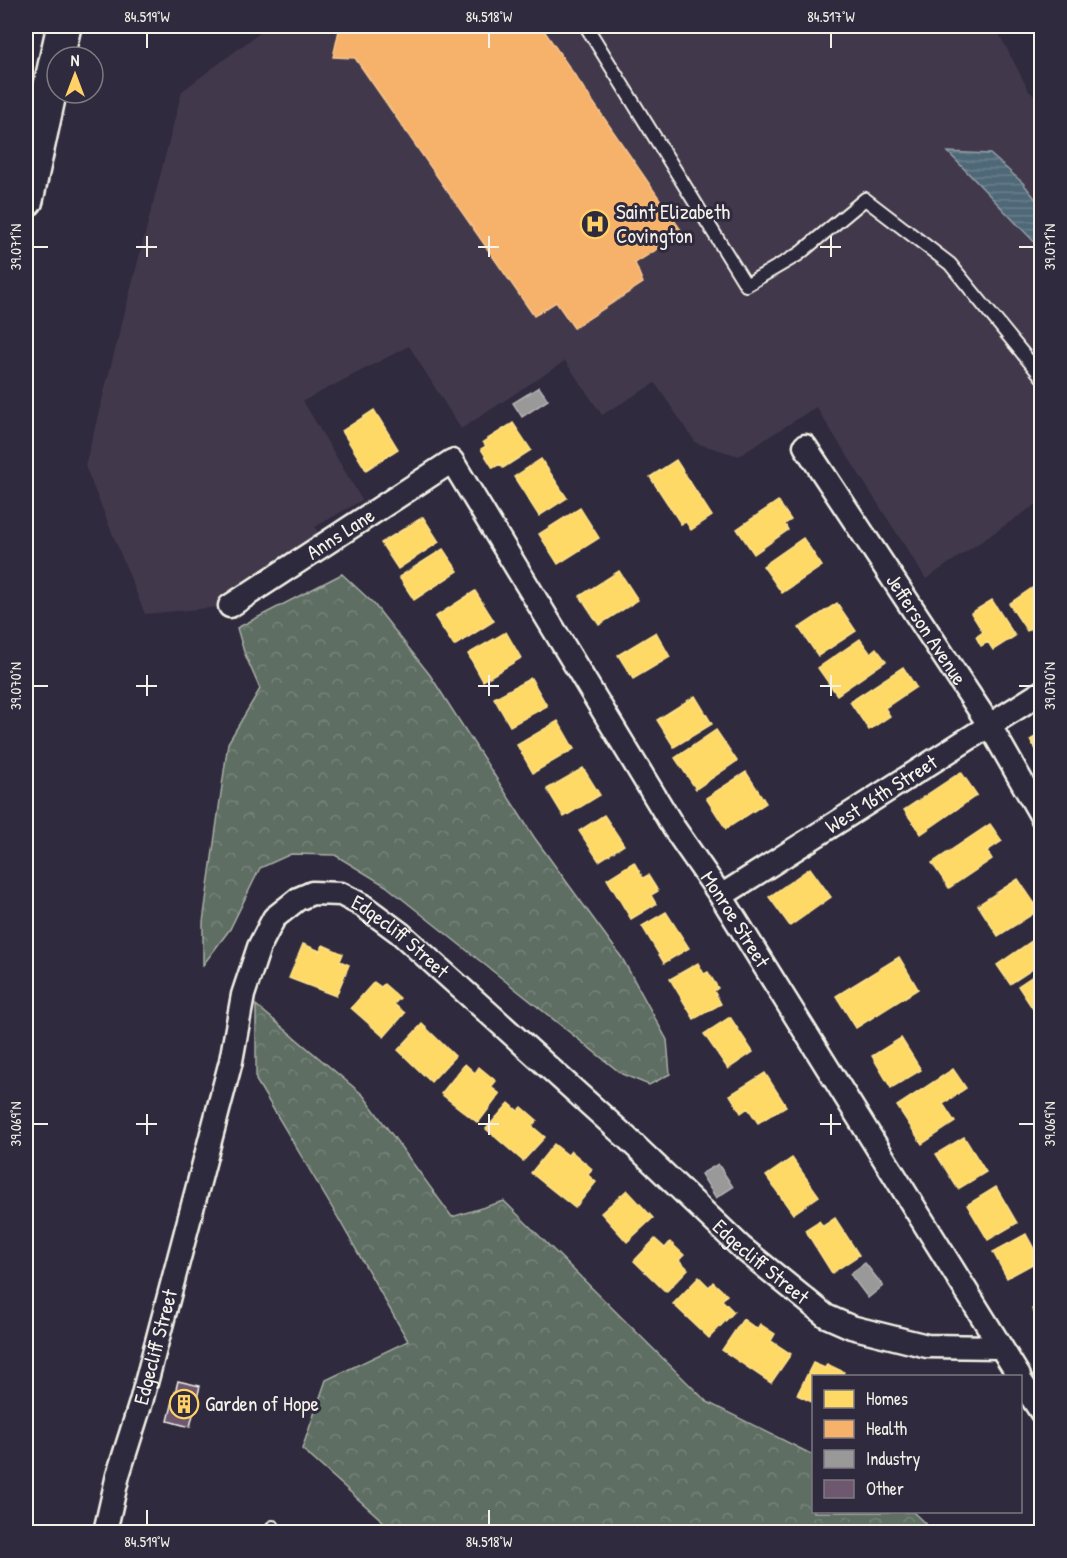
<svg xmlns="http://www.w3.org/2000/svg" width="1067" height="1558" font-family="'Patrick Hand',sans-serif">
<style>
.built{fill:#42384c}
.forest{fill:url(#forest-crowns);stroke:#a9b0a6;stroke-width:1.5}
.water{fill:url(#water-rules);stroke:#919fa5;stroke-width:1.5}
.homes{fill:#ffd966;stroke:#fce08d;stroke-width:1.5}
.health{fill:#f6b26b;stroke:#f5c590;stroke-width:1.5}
.industry{fill:#999;stroke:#b4b3b1;stroke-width:1.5}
.building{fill:#6d586f;stroke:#f4f1e8;stroke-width:1.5}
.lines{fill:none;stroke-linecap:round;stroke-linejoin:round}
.lane-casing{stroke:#f4f1e8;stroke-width:16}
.street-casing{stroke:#f4f1e8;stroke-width:27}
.highway-casing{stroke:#f4f1e8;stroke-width:38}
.lane{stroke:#2f2a3d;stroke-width:12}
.street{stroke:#2f2a3d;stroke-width:22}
.highway{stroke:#2f2a3d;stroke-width:33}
.ticks{fill:none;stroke:#f4f1e8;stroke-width:2}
.labels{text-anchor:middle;stroke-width:6;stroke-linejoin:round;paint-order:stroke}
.poi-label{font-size:21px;fill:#f4f1e8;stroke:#2f2a3d;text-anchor:start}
.street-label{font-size:21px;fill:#f4f1e8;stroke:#2f2a3d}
.neatline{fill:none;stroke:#f4f1e8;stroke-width:2}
.ticks-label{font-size:15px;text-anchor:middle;fill:#f4f1e8}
</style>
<defs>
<pattern id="forest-crowns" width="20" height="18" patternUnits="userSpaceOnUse" patternTransform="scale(1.5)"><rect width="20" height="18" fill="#5e6e64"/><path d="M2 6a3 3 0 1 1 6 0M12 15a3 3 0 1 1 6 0" fill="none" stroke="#76837a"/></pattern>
<pattern id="water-rules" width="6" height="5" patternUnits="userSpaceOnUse" patternTransform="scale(1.5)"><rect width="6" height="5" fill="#4f6878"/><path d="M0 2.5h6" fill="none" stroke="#697e8b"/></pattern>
</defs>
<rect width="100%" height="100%" fill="#2f2a3d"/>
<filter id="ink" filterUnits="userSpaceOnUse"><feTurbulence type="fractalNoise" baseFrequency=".0167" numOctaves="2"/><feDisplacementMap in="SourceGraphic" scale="12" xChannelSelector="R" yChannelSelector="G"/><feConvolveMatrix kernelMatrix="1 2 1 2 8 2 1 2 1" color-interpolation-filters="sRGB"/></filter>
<g filter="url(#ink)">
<path class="built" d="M269,26H995L1029,91L1041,102V501L926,579L816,407L739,456L696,443L655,383L602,415L565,361L461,429L409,346L303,401L362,500L315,527L325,545L230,606L145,614L85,466L182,91Z"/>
<path class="forest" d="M342,574L373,603L430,675L534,837L622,958L667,1040L670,1074L649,1085L622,1074L386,886L335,855L291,854L260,868L230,929L203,965V922L228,743L260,689L244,652L237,628Z
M256,1005L363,1095L452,1217L504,1201L707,1402L813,1455L814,1512H913L934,1532H390L386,1524L302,1449L326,1380L408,1341L337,1216L256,1080Z"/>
<path class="water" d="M948,152L990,154L1023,183L1041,206V249Z"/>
<path class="homes" d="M374,410L398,449L366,470L342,431Z
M513,423L531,450L503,468L500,464L493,468L481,449L486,446L483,442Z
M541,459L567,498L539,516L514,477Z
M676,460L712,516L691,530L686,522L681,524L650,477Z
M778,501L791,520L785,524L788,530L754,554L737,529Z
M580,508L599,538L558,564L539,534Z
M423,517L439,542L398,569L381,543Z
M803,538L822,566L782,593L763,566Z
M443,549L458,571L414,600L399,577Z
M619,571L638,600L599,625L580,596Z
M1041,582L1042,621L1027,631L1009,604Z
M475,591L494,621L454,646L435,617Z
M992,600L1015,636L993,650L988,642L981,646L976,637L983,632L971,613Z
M837,603L856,631L818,656L799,628Z
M506,632L521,658L483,681L468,654Z
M656,632L670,657L633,679L618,655Z
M860,639L870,653L876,648L886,661L837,695L818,668Z
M903,667L916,687L885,708L890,716L869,730L850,702Z
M531,678L547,706L510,726L494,698Z
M695,696L712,724L674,747L657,720Z
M558,721L574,749L533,773L517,745Z
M716,730L737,761L696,789L675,758Z
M1042,733V759L1030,740Z
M583,768L600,795L564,817L547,789Z
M746,772L766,803L726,829L706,798Z
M961,772L977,795L921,834L904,810Z
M604,815L624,845L599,861L579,831Z
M990,824L1002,841L987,851L992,859L949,888L932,863Z
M634,862L643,878L648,875L658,891L651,895L656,904L631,919L607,879Z
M810,868L831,897L790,926L769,897Z
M1018,879L1039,910L998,936L978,905Z
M666,912L689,948L664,963L642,926Z
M1042,934V963L1010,984L997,965Z
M303,944L320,951L323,945L343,954L340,961L349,965L336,996L289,978Z
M899,957L918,989L856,1028L836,996Z
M698,963L704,974L708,972L718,988L714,991L721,1004L694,1019L670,979Z
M1042,970V1004L1033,1009L1018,986Z
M374,982L381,987L384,984L400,998L394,1004L405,1013L384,1037L351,1008Z
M730,1017L753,1052L728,1069L704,1034Z
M422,1024L455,1056L431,1082L398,1050Z
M901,1038L921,1070L891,1088L872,1056Z
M465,1064L475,1073L479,1067L496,1081L491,1087L500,1094L478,1123L441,1094Z
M953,1069L966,1088L943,1104L955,1122L922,1144L897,1106Z
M765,1073L786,1106L758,1123L748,1108L741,1113L730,1095Z
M509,1103L518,1111L522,1107L537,1120L532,1126L545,1137L523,1161L486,1129Z
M964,1137L986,1172L958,1189L936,1154Z
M554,1144L568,1155L571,1151L592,1169L588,1175L596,1182L575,1208L531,1173Z
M792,1158L819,1196L793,1214L766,1176Z
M996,1187L1017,1223L988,1240L967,1205Z
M627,1190L653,1218L627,1242L601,1213Z
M835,1218L859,1255L832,1273L805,1230L819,1221L823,1226Z
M1026,1234L1040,1260L1007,1278L993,1252Z
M655,1239L665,1248L670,1242L684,1255L679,1260L688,1269L666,1292L634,1261Z
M699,1277L709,1287L713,1282L727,1295L722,1300L734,1312L709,1338L673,1304Z
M1042,1304V1325L1032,1309Z
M743,1319L757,1329L760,1324L775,1334L771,1341L791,1354L771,1383L722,1350Z
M813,1363L825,1368L827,1364L844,1372L842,1376H814V1403L797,1395Z"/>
<path class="health" d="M340,26H541L683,233L635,263L643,283L574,328L556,302L534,316L355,58L333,57Z"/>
<path class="industry" d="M539,387L548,400L522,417L513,403Z
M718,1164L733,1187L716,1198L701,1174Z
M865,1263L883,1286L868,1298L850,1274Z"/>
<path class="building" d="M178,1381L200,1386L190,1427L168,1421Z"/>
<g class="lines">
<g class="lane-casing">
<path id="lane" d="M586,26L746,285L799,254L865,199L950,264L1042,377
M273,1532V1527"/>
</g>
<g class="street-casing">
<g id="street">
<path id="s1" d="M805,446L990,726L1042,817"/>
<path id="s2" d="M230,606L452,461L674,828L721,896L1019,1376"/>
<path id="s3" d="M721,896L1042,692"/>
<path d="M1020,1380L1042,1413"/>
<path id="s4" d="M105,1532L118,1475L141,1402L231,1061L243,995L259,947L274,918L298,899L312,893L341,894L362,905L400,933L627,1138L741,1247L826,1316L851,1327L927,1346L1000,1347"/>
</g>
</g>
<g class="highway-casing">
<path id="highway" d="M57,57L64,26
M26,200L57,57"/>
</g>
<use href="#lane" class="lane"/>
<use href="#street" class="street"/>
<use href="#highway" class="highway"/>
</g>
</g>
<path class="ticks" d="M147,33V48M489,33V48M831,33V48M147,236V257M489,236V257M831,236V257M33,247H48M136,247H157M478,247H499M820,247H841M1019,247H1034M147,675V696M489,675V696M831,675V696M33,686H48M136,686H157M478,686H499M820,686H841M1019,686H1034M147,1114V1135M489,1114V1135M831,1114V1135M33,1124H48M136,1124H157M478,1124H499M820,1124H841M1019,1124H1034M147,1510V1525M489,1510V1525"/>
<defs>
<g id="hospital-ring" transform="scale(1.5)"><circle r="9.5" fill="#2f2a3d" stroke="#ffd166" stroke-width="1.5"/><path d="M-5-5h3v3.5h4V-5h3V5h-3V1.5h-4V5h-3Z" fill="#ffd166"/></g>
<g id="building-ring" transform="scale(1.5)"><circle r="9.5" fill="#2f2a3d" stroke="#ffd166" stroke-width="1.5"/><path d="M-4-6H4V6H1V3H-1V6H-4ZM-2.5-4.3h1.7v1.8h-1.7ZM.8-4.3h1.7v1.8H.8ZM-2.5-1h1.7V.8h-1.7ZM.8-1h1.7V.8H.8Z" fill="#ffd166"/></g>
</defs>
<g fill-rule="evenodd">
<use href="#hospital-ring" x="595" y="224"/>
<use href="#building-ring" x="184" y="1404"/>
</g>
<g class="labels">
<g class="poi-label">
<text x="616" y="219">Saint Elizabeth<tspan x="616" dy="24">Covington</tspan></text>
<text x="205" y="1411">Garden of Hope</text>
</g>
<g class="street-label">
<text dy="7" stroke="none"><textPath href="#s2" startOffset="132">Anns Lane</textPath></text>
<text dy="7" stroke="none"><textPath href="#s1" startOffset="220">Jefferson Avenue</textPath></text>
<text dy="7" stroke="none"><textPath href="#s3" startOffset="190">West 16th Street</textPath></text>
<text dy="7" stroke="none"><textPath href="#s2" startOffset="804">Monroe Street</textPath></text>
<text dy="7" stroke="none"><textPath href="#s4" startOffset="786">Edgecliff Street</textPath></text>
<text dy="7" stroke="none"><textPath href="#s4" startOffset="1272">Edgecliff Street</textPath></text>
<text dy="7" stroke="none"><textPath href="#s4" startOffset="192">Edgecliff Street</textPath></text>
</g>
</g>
<rect width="1067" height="1558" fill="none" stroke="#2f2a3d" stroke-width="66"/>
<rect x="812" y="1375" width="210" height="138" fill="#2f2a3d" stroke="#7e7a81" stroke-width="1.5"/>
<rect x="824" y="1390" width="30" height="18" fill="#ffd966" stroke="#7e7a81" stroke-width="1.5"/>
<text x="866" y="1405" font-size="18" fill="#f4f1e8">Homes</text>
<rect x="824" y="1420" width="30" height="18" fill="#f6b26b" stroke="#7e7a81" stroke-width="1.5"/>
<text x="866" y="1435" font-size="18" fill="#f4f1e8">Health</text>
<rect x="824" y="1450" width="30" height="18" fill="#999999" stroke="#7e7a81" stroke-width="1.5"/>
<text x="866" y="1465" font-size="18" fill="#f4f1e8">Industry</text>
<rect x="824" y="1480" width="30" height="18" fill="#6d586f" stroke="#7e7a81" stroke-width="1.5"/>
<text x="866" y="1495" font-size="18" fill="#f4f1e8">Other</text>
<g transform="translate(75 75)"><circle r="28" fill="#2f2a3d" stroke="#7e7a81" stroke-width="1.5"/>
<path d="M0-4.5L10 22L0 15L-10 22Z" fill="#ffd166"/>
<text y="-9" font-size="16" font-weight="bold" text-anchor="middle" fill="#f4f1e8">N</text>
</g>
<rect x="33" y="33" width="1001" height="1492" class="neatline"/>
<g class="ticks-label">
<text x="147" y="22">84.519°W</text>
<text x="489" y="22">84.518°W</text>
<text x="831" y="22">84.517°W</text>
<text transform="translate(16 247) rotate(-90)" y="5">39.071°N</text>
<text transform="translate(1050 247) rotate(-90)" y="5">39.071°N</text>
<text transform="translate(16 686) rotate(-90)" y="5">39.070°N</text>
<text transform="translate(1050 686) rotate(-90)" y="5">39.070°N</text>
<text transform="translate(16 1124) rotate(-90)" y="5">39.069°N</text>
<text transform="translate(1050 1124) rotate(-90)" y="5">39.069°N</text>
<text x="147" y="1547">84.519°W</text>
<text x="489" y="1547">84.518°W</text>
</g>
</svg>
